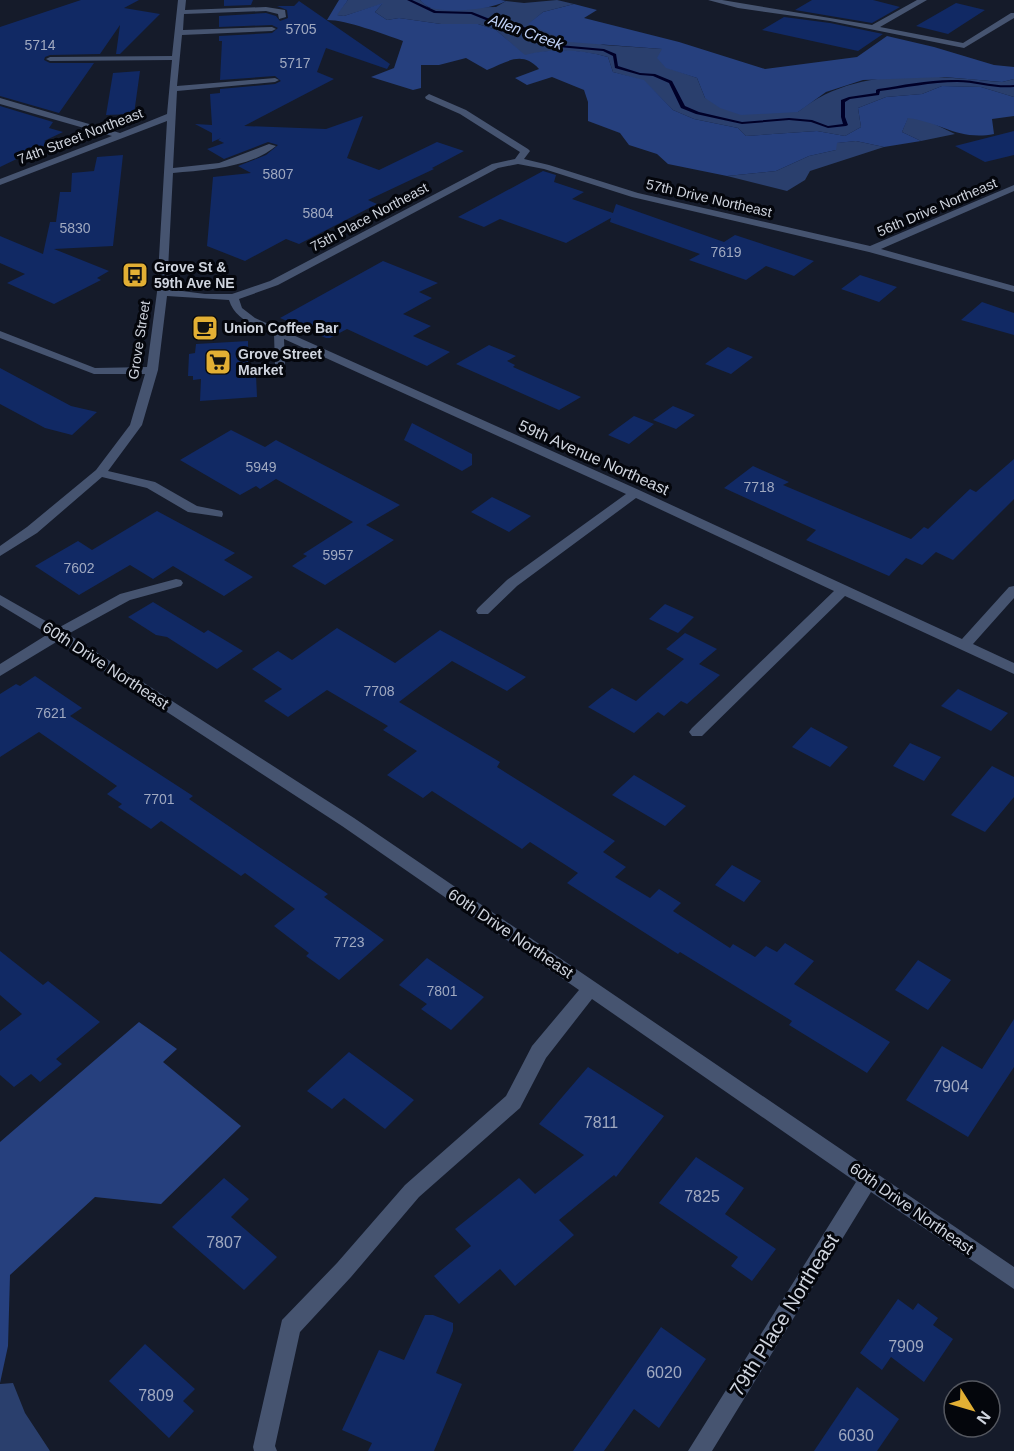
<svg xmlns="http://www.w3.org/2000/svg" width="1014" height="1451" font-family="Helvetica,sans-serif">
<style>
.green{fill:#2a3f6d}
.forest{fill:#26407e}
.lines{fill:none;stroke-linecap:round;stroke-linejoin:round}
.stream{fill:#000028;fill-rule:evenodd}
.building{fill:#112964}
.minor{fill:#465470;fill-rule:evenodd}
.labels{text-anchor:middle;stroke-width:6;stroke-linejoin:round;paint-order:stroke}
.number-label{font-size:14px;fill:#a0a9c0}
.far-street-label{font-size:14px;fill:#cfd4de;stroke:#04060c}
.far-poi-label{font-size:14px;font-weight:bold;fill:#cfd4de;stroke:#04060c;text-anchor:start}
.far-water-label{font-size:15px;font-style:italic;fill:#c2d4fa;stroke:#04060c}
.street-label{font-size:16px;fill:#cfd4de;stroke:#04060c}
.near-number-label{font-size:16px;fill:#a0a9c0}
.near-street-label{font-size:20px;fill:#cfd4de;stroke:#04060c}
</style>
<rect width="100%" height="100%" fill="#151b2a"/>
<path class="green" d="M348,0H420L429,8L496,7L506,1L524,3L557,0L574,4L543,12L529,24L604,45L662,49L666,67L697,78L705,98L798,112C855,65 933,76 1002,82L1014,79V97L981,87L942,86L922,94L886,97L858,108L861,127L845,136L817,131L746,136L738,128L694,119L673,110L644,81L613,72L608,57C581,50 552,48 525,56L496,30L478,24H441L399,18L387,20L375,12L382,4L344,16L336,15Z
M908,117L926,120L955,134L921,141L902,132Z
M856,141L884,147L810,171L805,180L787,191L727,176L776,171L809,156L836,150V143Z
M13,1383L25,1413L50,1451H0V1384Z"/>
<path class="forest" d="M339,0H348L337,15L344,16L383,3L375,12L387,20L399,18L441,24H478L496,30L525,55C553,48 579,49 608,57L613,72L644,80L673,110L694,119L738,128L746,136L817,131L845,136L861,127L858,108L886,97L922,94L942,86L981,87L1014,97V116L992,119L994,134C959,141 940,122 908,118L902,132L921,141L884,147L856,141L837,143L836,150L809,156L776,171L727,176L668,164L657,154L629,145L620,133L588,121V102L584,90L552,77L527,85L515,78L539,69C522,50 507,62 487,70L466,58L439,65H421V88L413,90L371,77L394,68L403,41C383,34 347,20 327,20Z
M420,0H501L506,1C490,10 449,13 431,8C427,7 423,3 420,0Z
M574,4L597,10L584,18L679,42L765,69L857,57L887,36L934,47L994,65L1014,67V79L1002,82L944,77L863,80L826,92L798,112L741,115L720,108L705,98L697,78L666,68L657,58L662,49L569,42L528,24L543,12Z
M139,1022L177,1049L163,1062L241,1126L161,1204L95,1197L10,1275L8,1346L0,1383V1142Z"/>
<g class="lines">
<path class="stream" d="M407,0H412L436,11L472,12L500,23L524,27L549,42L559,45L604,49L616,54L618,66L640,73L655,74L672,81L685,106L699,112L742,122L789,118L812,120L828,126L843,124L841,117V100L849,97L876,93V90L878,89C904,85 931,79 958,80C977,80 995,87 1014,85V87C994,89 976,82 957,82C931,82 905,88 880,91L879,95L850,99L845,102V117L848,125L846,126L828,128L811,122L789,120L742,124L696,114L681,108L669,83L653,76L640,75L615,68L613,56L603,51L558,47L547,44L522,29L498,25L471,14L434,13Z"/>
</g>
<path class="building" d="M81,0H139L124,8L160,14L120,54H116L120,25L100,54L50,55L45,57L44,60L50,63H94L59,113L0,96V27Z
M224,0H253L251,5L224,6Z
M812,0H873L900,7L872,23L795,10Z
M299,1L390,64L387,69L326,48L317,72L334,79L244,126L326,129L363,116L347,158L379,170L437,142L464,151L432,168L434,169L368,200L377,204L299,244L286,239L245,261L207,246L213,177L251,173L238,166L266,155L278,145L268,142L224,159L207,149L224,143L218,140L221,138L212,142V133L195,124L212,125L210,94L220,93V89L275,84L281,81L275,76L220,80L222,41H219V36L272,33L278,28L272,25L219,27V16L266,13L276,16L280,21L288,18L287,10L277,6H294Z
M956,3L985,10L948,34L916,26Z
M784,17L830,23L883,34L858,51L762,30Z
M140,71L134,114L106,115L113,73Z
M0,106L53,122L49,128L63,132L44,141L50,143L0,167Z
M1014,131V155L985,162L955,146Z
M123,155L113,246L54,249L109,271L97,278L101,280L54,304L7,283L25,274L0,263V236L43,254L50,222H56L60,192H71L72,173L94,171L97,157Z
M543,171L556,175L554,182L584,192L572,199L613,213L616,204L724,242L735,235L814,261L794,276L766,266L746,280L689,260L700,254L610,222L611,218L566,243L500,219L484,227L458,217Z
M383,261L438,283L419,292L432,298L403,314L431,326L413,336L450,352L427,366L347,329L330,338H326L280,318Z
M860,275L897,287L879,302L841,289Z
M982,302L1014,313V335L961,320Z
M248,341V375H256L257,397L200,401L201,379L193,380V376H188L189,354L195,353L196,344Z
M489,345L516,356L507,361L515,365L513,367L581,397L559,410L456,364Z
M728,347L753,357L731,374L705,364Z
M0,368L71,406L97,412L72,435L45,428L0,404Z
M673,406L695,415L676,429L653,420Z
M634,416L654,424L629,444L608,435Z
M412,423L472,454V465L462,471L404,440Z
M231,430L265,447L276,440L400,505L366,525L394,540L325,585L292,566L307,556L303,554L353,522L276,479L260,489L256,486L240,495L180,460Z
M1014,459V499L953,560L936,552L922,565L906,558L889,576L806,540L816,530L724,488L753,466L789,482L783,485L911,539L924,527L928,529L970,489L976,492Z
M492,497L531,516L509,532L471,512Z
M157,511L235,553L224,560L253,577L224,596L173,566L153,579L130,565L79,595L35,566L78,541L92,550Z
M153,602L204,633L208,630L243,651L217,669L167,637L156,635L128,617Z
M665,604L694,617L678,633L649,619Z
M337,628L395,663L440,630L526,677L507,691L452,661L399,702L500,762L497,767L615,841L603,852L626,867L615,877L650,898L659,889L681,903L673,911L730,948L733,944L755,957L766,946L777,952L785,943L814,961L794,984L890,1042L867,1073L789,1025L792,1021L680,952L678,954L567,883L578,873L530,842L522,849L432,791L423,798L387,775L417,751L383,730L388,726L327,690L288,717L264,701L282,689L252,669L278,651L292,660Z
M685,633L717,649L699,664L720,675L687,704L681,701L664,716L658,712L634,733L588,707L612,688L636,701L684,659L666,649Z
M35,676L82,708L70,716L193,796L189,799L328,894L324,897L384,940L339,980L306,956L309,953L274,926L295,909L245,873L241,876L161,821L151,829L118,807L122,804L107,794L117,786L39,732L0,757V694L16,684L20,686Z
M958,689L1008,713L991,731L941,706Z
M811,727L848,747L830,767L792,747Z
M910,743L941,757L924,781L893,766Z
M992,766L1014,777V797L985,832L951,815Z
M634,775L686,806L665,826L612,795Z
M732,865L761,881L744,902L715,885Z
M0,951L43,985L48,981L100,1022L56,1059L62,1064L40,1082L31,1074L14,1087L0,1075V1031L22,1014L0,995Z
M427,958L484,997L451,1030L421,1009L427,1004L399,985Z
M918,960L951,980L928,1010L895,990Z
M1014,1019V1067L968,1137L906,1100L942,1046L982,1069Z
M349,1052L414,1100L385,1129L344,1098L332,1109L307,1091Z
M588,1067L664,1116L616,1177L614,1175L559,1220L574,1235L515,1286L500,1269L459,1304L434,1276L471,1246L455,1229L519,1178L535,1194L584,1155L539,1124Z
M696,1157L744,1188L725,1214L776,1249L752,1281L731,1266L738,1257L659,1203Z
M224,1178L249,1199L231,1217L277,1257L244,1290L172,1227Z
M898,1299L913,1310L918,1303L938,1318L933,1325L953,1339L924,1382L891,1357L882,1370L860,1353Z
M425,1315H433L453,1323V1331L436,1373L462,1384L434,1451H368L372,1443L342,1430L379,1350L404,1360Z
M661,1327L706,1359L659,1428L634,1409L604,1451H573Z
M145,1344L195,1389L183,1401L194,1411L169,1438L109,1381Z
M857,1387L899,1419L877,1451H814Z"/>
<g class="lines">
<path class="minor" d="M178,0H186L185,10L266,7L285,10L286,17L279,19L278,14L266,11L184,14L183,30L272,27L276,29L272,31L182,35L177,86L275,78L279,80L275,82L177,91L173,168L219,163L269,144L276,146C250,168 206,170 173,173L167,289L205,294H232L270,281L492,164L515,159L520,152L460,114L426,99L425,97L429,94L466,110L528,149L530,151L524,159L549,165L638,193L870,246L1014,185V191L881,249L1014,286V292L869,252L632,197L544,169L518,164L498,168L278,285L239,299L242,308L255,318L639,490L962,639L1009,587L1014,586V598L973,644L1014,663V674L845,596L702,736H692L689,732L692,728L834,591L636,498L517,586L488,614H478L476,611L478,608L507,580L626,494L284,339L285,364L283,366H275L274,334C256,326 235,320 229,300L167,296L158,370L142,425L108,471L155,482L197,506L222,511L223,514L222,517L188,512L147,488L102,477L37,533L0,556V546L27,527L96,470L130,425L145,374H94L0,338V331L95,368L147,367L157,292L167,121L0,185V179L112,136L0,104V98L120,133L167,114L172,60L50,61L46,59L50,57L172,56Z
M708,0H722L872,25L917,0H927L880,27L963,43L1011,13H1014V18L964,48L830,21L738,8Z
M176,579L181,580L183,583L181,586L130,600L68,634L354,818L1014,1267V1289L871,1192L712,1451H688L856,1182L592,999L546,1058L520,1108L419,1197L351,1277L300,1332L275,1446L277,1451H254L253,1447L282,1320L337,1263L405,1185L506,1096L532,1046L579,990L342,826L58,641L0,676V664L48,634L0,605V595L58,628L120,594Z"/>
</g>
<defs>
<g id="bus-square" transform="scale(1.35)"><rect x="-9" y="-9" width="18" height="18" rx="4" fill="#e2af34" stroke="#04060c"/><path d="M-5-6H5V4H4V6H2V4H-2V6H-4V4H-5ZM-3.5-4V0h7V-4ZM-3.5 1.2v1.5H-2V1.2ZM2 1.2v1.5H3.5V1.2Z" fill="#111"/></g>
<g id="cafe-square" transform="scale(1.35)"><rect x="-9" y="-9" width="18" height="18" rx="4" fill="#e2af34" stroke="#04060c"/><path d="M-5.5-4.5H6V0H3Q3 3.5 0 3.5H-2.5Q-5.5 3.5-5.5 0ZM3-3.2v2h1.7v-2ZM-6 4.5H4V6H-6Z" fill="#111"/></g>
<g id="supermarket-square" transform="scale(1.35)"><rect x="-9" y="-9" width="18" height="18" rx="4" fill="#e2af34" stroke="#04060c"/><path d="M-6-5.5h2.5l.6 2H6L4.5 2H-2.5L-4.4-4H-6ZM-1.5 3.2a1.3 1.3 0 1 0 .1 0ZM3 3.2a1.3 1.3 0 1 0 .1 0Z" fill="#111"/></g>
</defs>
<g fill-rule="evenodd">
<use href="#bus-square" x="135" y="275"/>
<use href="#cafe-square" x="205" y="328"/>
<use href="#supermarket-square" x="218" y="362"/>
</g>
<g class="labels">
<g class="number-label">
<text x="301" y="34">5705</text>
<text x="40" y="50">5714</text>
<text x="295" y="68">5717</text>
<text x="278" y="179">5807</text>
<text x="318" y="218">5804</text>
<text x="75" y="233">5830</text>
<text x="726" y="257">7619</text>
<text x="261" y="472">5949</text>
<text x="759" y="492">7718</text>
<text x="338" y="560">5957</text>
<text x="79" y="573">7602</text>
<text x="379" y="696">7708</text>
<text x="51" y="718">7621</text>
<text x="159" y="804">7701</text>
<text x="349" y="947">7723</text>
<text x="442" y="996">7801</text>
</g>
<g class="far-street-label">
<text transform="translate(80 136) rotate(-21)" y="5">74th Street Northeast</text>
<text transform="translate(709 198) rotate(13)" y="5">57th Drive Northeast</text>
<text transform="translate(937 207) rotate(-23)" y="5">56th Drive Northeast</text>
<text transform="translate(369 217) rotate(-28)" y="5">75th Place Northeast</text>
<text transform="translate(139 340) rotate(-81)" y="5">Grove Street</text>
</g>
<g class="far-poi-label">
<text x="154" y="272">Grove St &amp;<tspan x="154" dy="16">59th Ave NE</tspan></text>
<text x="224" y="333">Union Coffee Bar</text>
<text x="238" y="359">Grove Street<tspan x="238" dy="16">Market</tspan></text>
</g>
<g class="far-water-label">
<text transform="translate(526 32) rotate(20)" y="5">Allen Creek</text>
</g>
<g class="street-label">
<text transform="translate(594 457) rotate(24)" y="6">59th Avenue Northeast</text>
<text transform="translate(106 665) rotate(33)" y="6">60th Drive Northeast</text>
<text transform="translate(511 933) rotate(34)" y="6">60th Drive Northeast</text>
<text transform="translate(912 1208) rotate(35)" y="6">60th Drive Northeast</text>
</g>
<g class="near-number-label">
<text x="951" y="1092">7904</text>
<text x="601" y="1128">7811</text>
<text x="702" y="1202">7825</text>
<text x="224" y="1248">7807</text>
<text x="906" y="1352">7909</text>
<text x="664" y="1378">6020</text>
<text x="156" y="1401">7809</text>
<text x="856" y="1441">6030</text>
</g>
<g class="near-street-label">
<text transform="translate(784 1315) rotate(-58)" y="7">79th Place Northeast</text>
</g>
</g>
<g transform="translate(972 1409) rotate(127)"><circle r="28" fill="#04060c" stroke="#555860" stroke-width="1.5"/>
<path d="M0-4.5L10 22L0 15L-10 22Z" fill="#e2af34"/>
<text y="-9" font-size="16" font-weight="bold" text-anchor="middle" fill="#cfd4de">N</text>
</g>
</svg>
